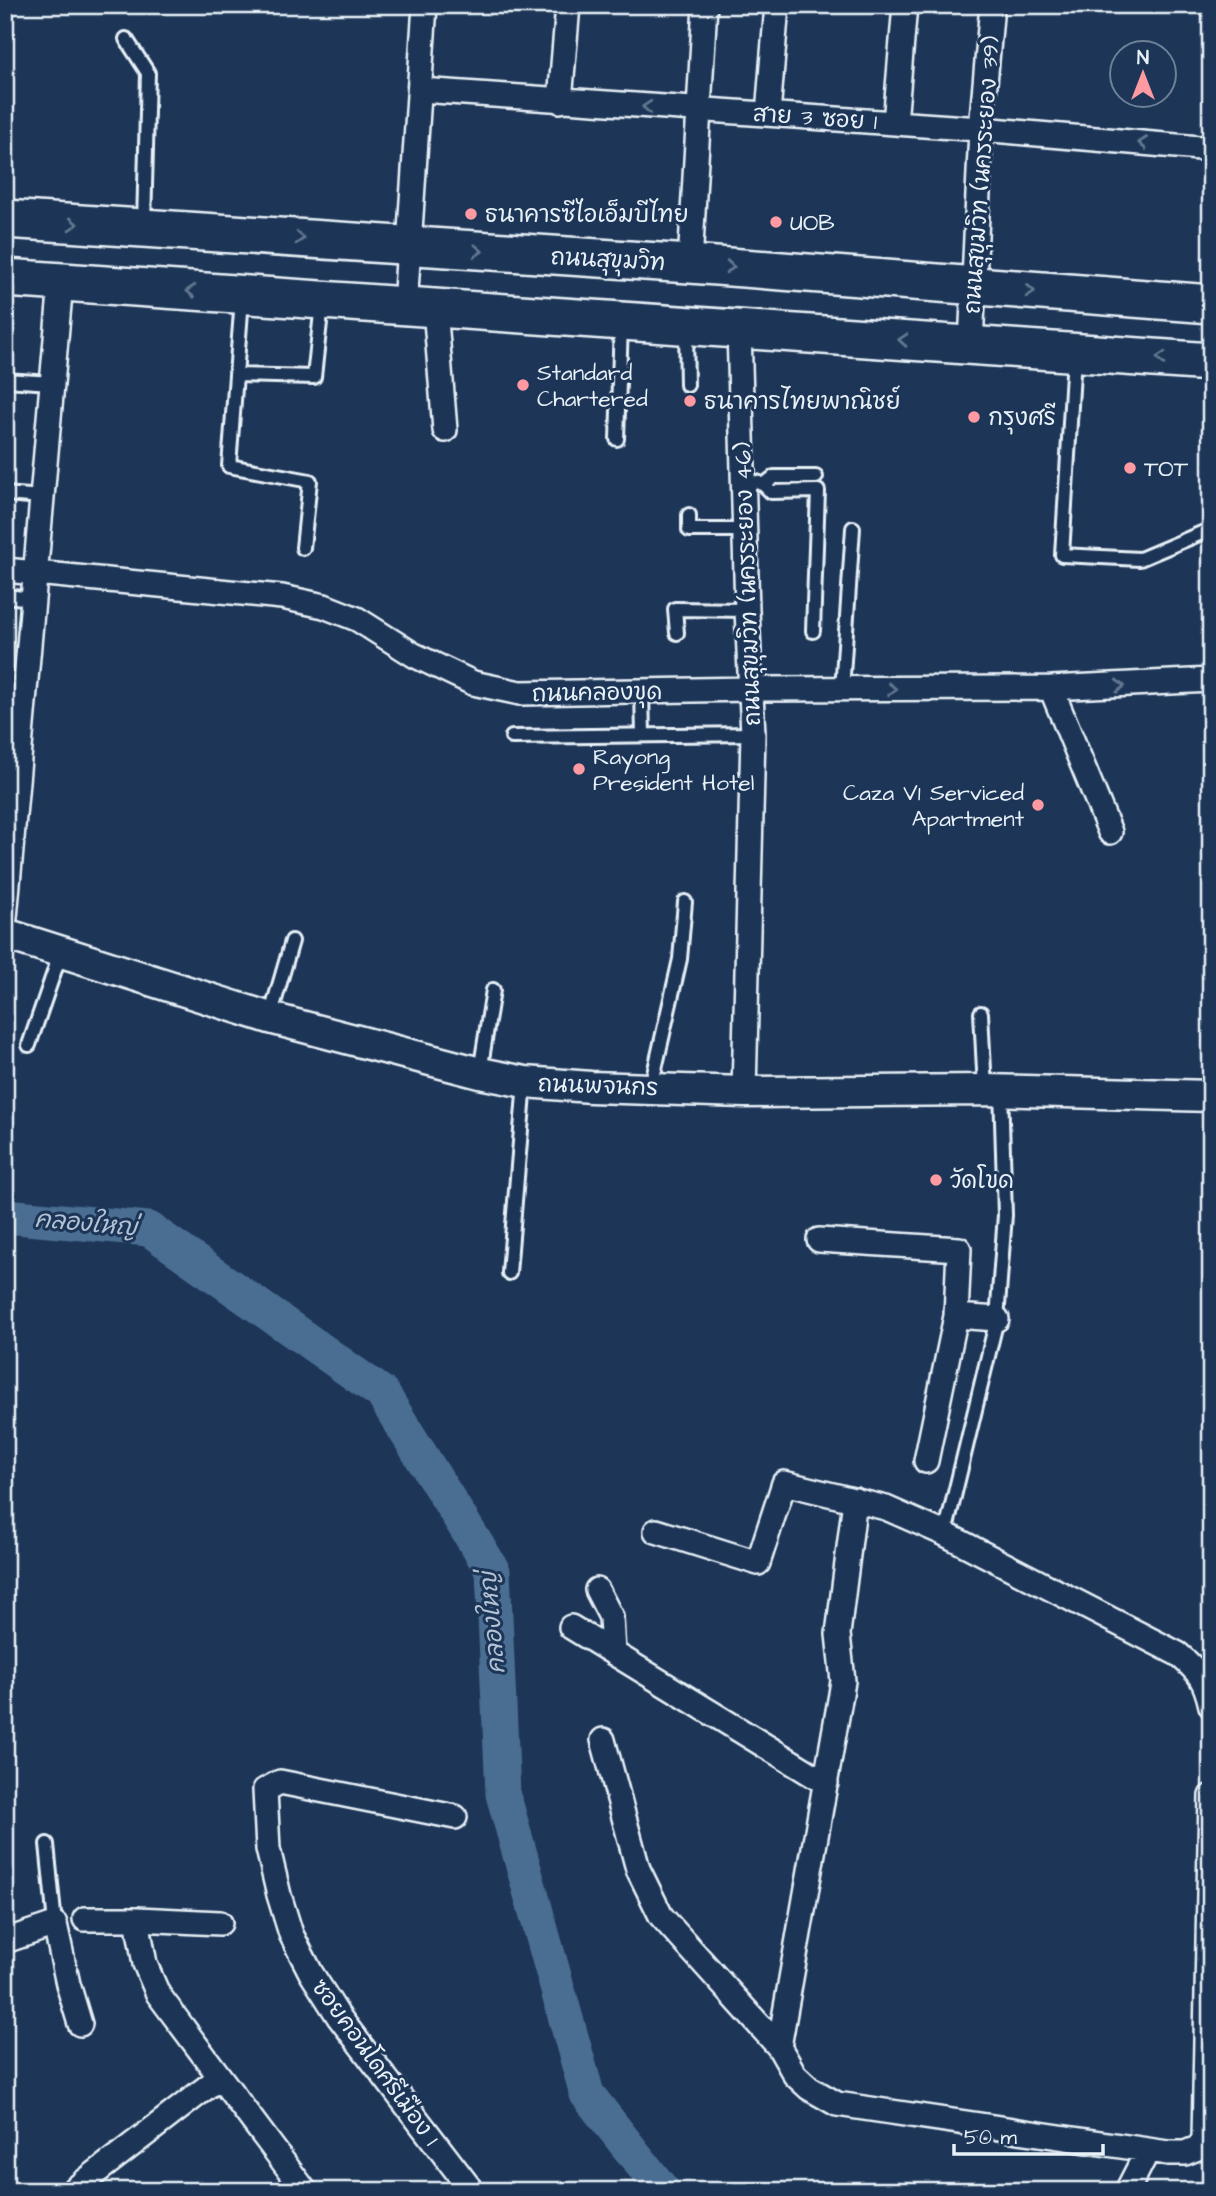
<svg xmlns="http://www.w3.org/2000/svg" width="1216" height="2196" font-family="'Architects Daughter','Playpen Sans Thai',sans-serif">
<style>
.lines{fill:none;stroke-linecap:round;stroke-linejoin:round}
.river{stroke:#4a6e92;stroke-width:35}
.service-casing{stroke:#e8f1f8;stroke-width:18}
.minor-casing{stroke:#e8f1f8;stroke-width:28}
.tertiary-casing{stroke:#e8f1f8;stroke-width:35}
.primary-casing{stroke:#e8f1f8;stroke-width:42}
.service{stroke:#1d3557;stroke-width:12}
.minor{stroke:#1d3557;stroke-width:23}
.tertiary{stroke:#1d3557;stroke-width:30}
.primary{stroke:#1d3557;stroke-width:37}
.oneway{stroke:#64778f}
.poi-dot{fill:#ff9aa2;stroke:#1d3557;stroke-width:2.5}
.labels{text-anchor:middle;stroke-width:6;stroke-linejoin:round;paint-order:stroke}
.street-label{font-size:23px;fill:#e8f1f8;stroke:#1d3557}
.poi-label{font-size:23px;fill:#e8f1f8;stroke:#1d3557;text-anchor:start}
.water-label{font-size:24px;font-style:italic;fill:#b1c3d4;stroke:#1d3557}
</style>
<rect width="100%" height="100%" fill="#1d3557"/>
<filter id="ink" filterUnits="userSpaceOnUse"><feTurbulence type="fractalNoise" baseFrequency=".0143" numOctaves="2"/><feDisplacementMap in="SourceGraphic" scale="14" xChannelSelector="R" yChannelSelector="G"/><feConvolveMatrix kernelMatrix="1 2 1 2 8 2 1 2 1" color-interpolation-filters="sRGB"/></filter>
<g filter="url(#ink)">
<g class="lines">
<path class="river" d="M5,1216L149,1229L382,1393L493,1571L503,1794L587,2094L663,2191"/>
<g class="service-casing">
<path id="service" d="M126,39L148,73L144,224
M686,330L687,385
M1074,356L1062,555L1140,559L1211,529
M236,375L242,299
M5,380L52,383
M617,439L621,324
M757,482L764,485L774,477H816
M764,485L771,492L818,491L813,631
M5,494L42,497
M689,515V530H744
M303,548L310,481L229,466L236,375L314,377L322,304
M5,596L33,599
M677,633L675,609L747,610
M842,690L853,528
M642,691L643,735
M512,737L753,734
M981,1013L985,1089
M270,1017L292,941
M29,1045L61,952
M480,1072L493,990
M651,1087L680,959L685,902
M509,1273L525,1082
M945,1534L997,1319L1005,1215L1001,1090
M47,1844L55,1924"/>
</g>
<g class="minor-casing">
<path id="minor" d="M420,90L981,129L1211,149
M560,101L568,5
M768,114L777,5
M895,123L905,5
M690,264L705,5
M405,306L425,5
M435,308L445,430
M739,329L747,610L753,734L744,1092
M971,345L981,129L992,5
M5,570L282,597L324,606L357,619L414,655L473,683L520,693L751,689L1051,688L1211,680
M1051,688L1110,832
M5,918L61,282
M819,1240L959,1249L956,1316L926,1461
M956,1316L997,1319
M656,1531L758,1563L784,1483L886,1508L945,1534L1178,1654C1199,1672 1205,1679 1211,1706
M597,1590L611,1617L613,1653
M571,1627L826,1783
M603,1740L638,1869L661,1916L779,2047L795,2075L809,2088L837,2104L1168,2153H1185L1200,2147L1204,2138L1211,1796
M455,1817L280,1782L265,1790L268,1849L279,1895L291,1934L311,1973L339,2017L472,2191
M85,1919H137L220,1923
M137,1919L145,1964L158,1994L305,2191
M5,1941L55,1924L68,1984L80,2024
M779,2047L841,1694L843,1681L838,1634L855,1500
M72,2191L220,2077
M1127,2191L1148,2150"/>
</g>
<g class="tertiary-casing">
<path id="tertiary" d="M5,934L270,1018L480,1073L525,1082L591,1087L744,1092L985,1090L1211,1096"/>
</g>
<g class="primary-casing">
<path id="primary" d="M5,219L690,264L1211,304
M5,278L1211,362"/>
</g>
<use href="#service" class="service"/>
<use href="#minor" class="minor"/>
<use href="#tertiary" class="tertiary"/>
<use href="#primary" class="primary"/>
</g>
<defs><path id="oneway-chevron" d="M-2-3.5L2.5 0L-2 3.5" fill="none" stroke-width="1.6" stroke-linecap="round" stroke-linejoin="round" transform="scale(1.75)"/></defs>
<g class="oneway">
<use href="#oneway-chevron" transform="translate(647 107) rotate(-176)"/>
<use href="#oneway-chevron" transform="translate(1143 143) rotate(-175)"/>
<use href="#oneway-chevron" transform="translate(73 224) rotate(4)"/>
<use href="#oneway-chevron" transform="translate(300 238) rotate(4)"/>
<use href="#oneway-chevron" transform="translate(478 251) rotate(3)"/>
<use href="#oneway-chevron" transform="translate(730 267) rotate(5)"/>
<use href="#oneway-chevron" transform="translate(191 291) rotate(-176)"/>
<use href="#oneway-chevron" transform="translate(1030 291) rotate(4)"/>
<use href="#oneway-chevron" transform="translate(903 340) rotate(-176)"/>
<use href="#oneway-chevron" transform="translate(1161 358) rotate(-176)"/>
<use href="#oneway-chevron" transform="translate(1120 686) rotate(-2)"/>
<use href="#oneway-chevron" transform="translate(892 689)"/>
</g>
</g>
<g class="poi-dot">
<circle cx="471" cy="214" r="7"/>
<circle cx="776" cy="222" r="7"/>
<circle cx="523" cy="385" r="7"/>
<circle cx="690" cy="401" r="7"/>
<circle cx="974" cy="417" r="7"/>
<circle cx="1130" cy="468" r="7"/>
<circle cx="579" cy="769" r="7"/>
<circle cx="1038" cy="805" r="7"/>
<circle cx="936" cy="1180" r="7"/>
</g>
<g class="labels">
<g class="street-label">
<text transform="translate(815 117) rotate(4)" y="8">สาย 3 ซอย 1</text>
<text transform="translate(981 175) rotate(-86)" y="8">ถนนสุขุมวิท (นครระยอง 39)</text>
<text transform="translate(608 259) rotate(3)" y="8">ถนนสุขุมวิท</text>
<text transform="translate(747 584) rotate(-92)" y="8">ถนนสุขุมวิท (นครระยอง 46)</text>
<text transform="translate(597 692) rotate(-1)" y="8">ถนนคลองขุด</text>
<text transform="translate(598 1085) rotate(2)" y="8">ถนนพจนกร</text>
<text transform="translate(376 2062) rotate(54)" y="8">ซอยคอนโดศรีเมือง 1</text>
</g>
<g class="poi-label">
<text x="485" y="222">ธนาคารซีไอเอ็มบีไทย</text>
<text x="790" y="230">UOB</text>
<text x="537" y="380">Standard<tspan x="537" dy="26">Chartered</tspan></text>
<text x="704" y="409">ธนาคารไทยพาณิชย์</text>
<text x="988" y="425">กรุงศรี</text>
<text x="1144" y="476">TOT</text>
<text x="593" y="764">Rayong<tspan x="593" dy="26">President Hotel</tspan></text>
<text x="1024" y="800" text-anchor="end">Caza V1 Serviced<tspan x="1024" dy="26">Apartment</tspan></text>
<text x="950" y="1188">วัดโขด</text>
</g>
<g class="water-label">
<text transform="translate(86 1223) rotate(5)" y="8">คลองใหญ่</text>
<text transform="translate(492 1623) rotate(-95)" y="8">คลองใหญ่</text>
</g>
</g>
<rect width="1216" height="2196" fill="none" stroke="#1d3557" stroke-width="28"/>
<rect x="14" y="14" width="1188" height="2168" fill="none" stroke="#e8f1f8" stroke-width="2.5" filter="url(#ink)"/>
<g transform="translate(1143 74)"><circle r="33" fill="#1d3557" stroke="#6e8097" stroke-width="2"/>
<path d="M0-5L12 26L0 18L-12 26Z" fill="#ff9aa2"/>
<text y="-10" font-size="19" font-weight="bold" text-anchor="middle" fill="#e8f1f8">N</text>
</g>
<path d="M954 2144v10h149v-10" fill="none" stroke="#e8f1f8" stroke-width="3.5"/>
<text x="964" y="2144" font-size="21" fill="#e8f1f8" stroke="#1d3557" stroke-width="5" paint-order="stroke">50 m</text>
</svg>
